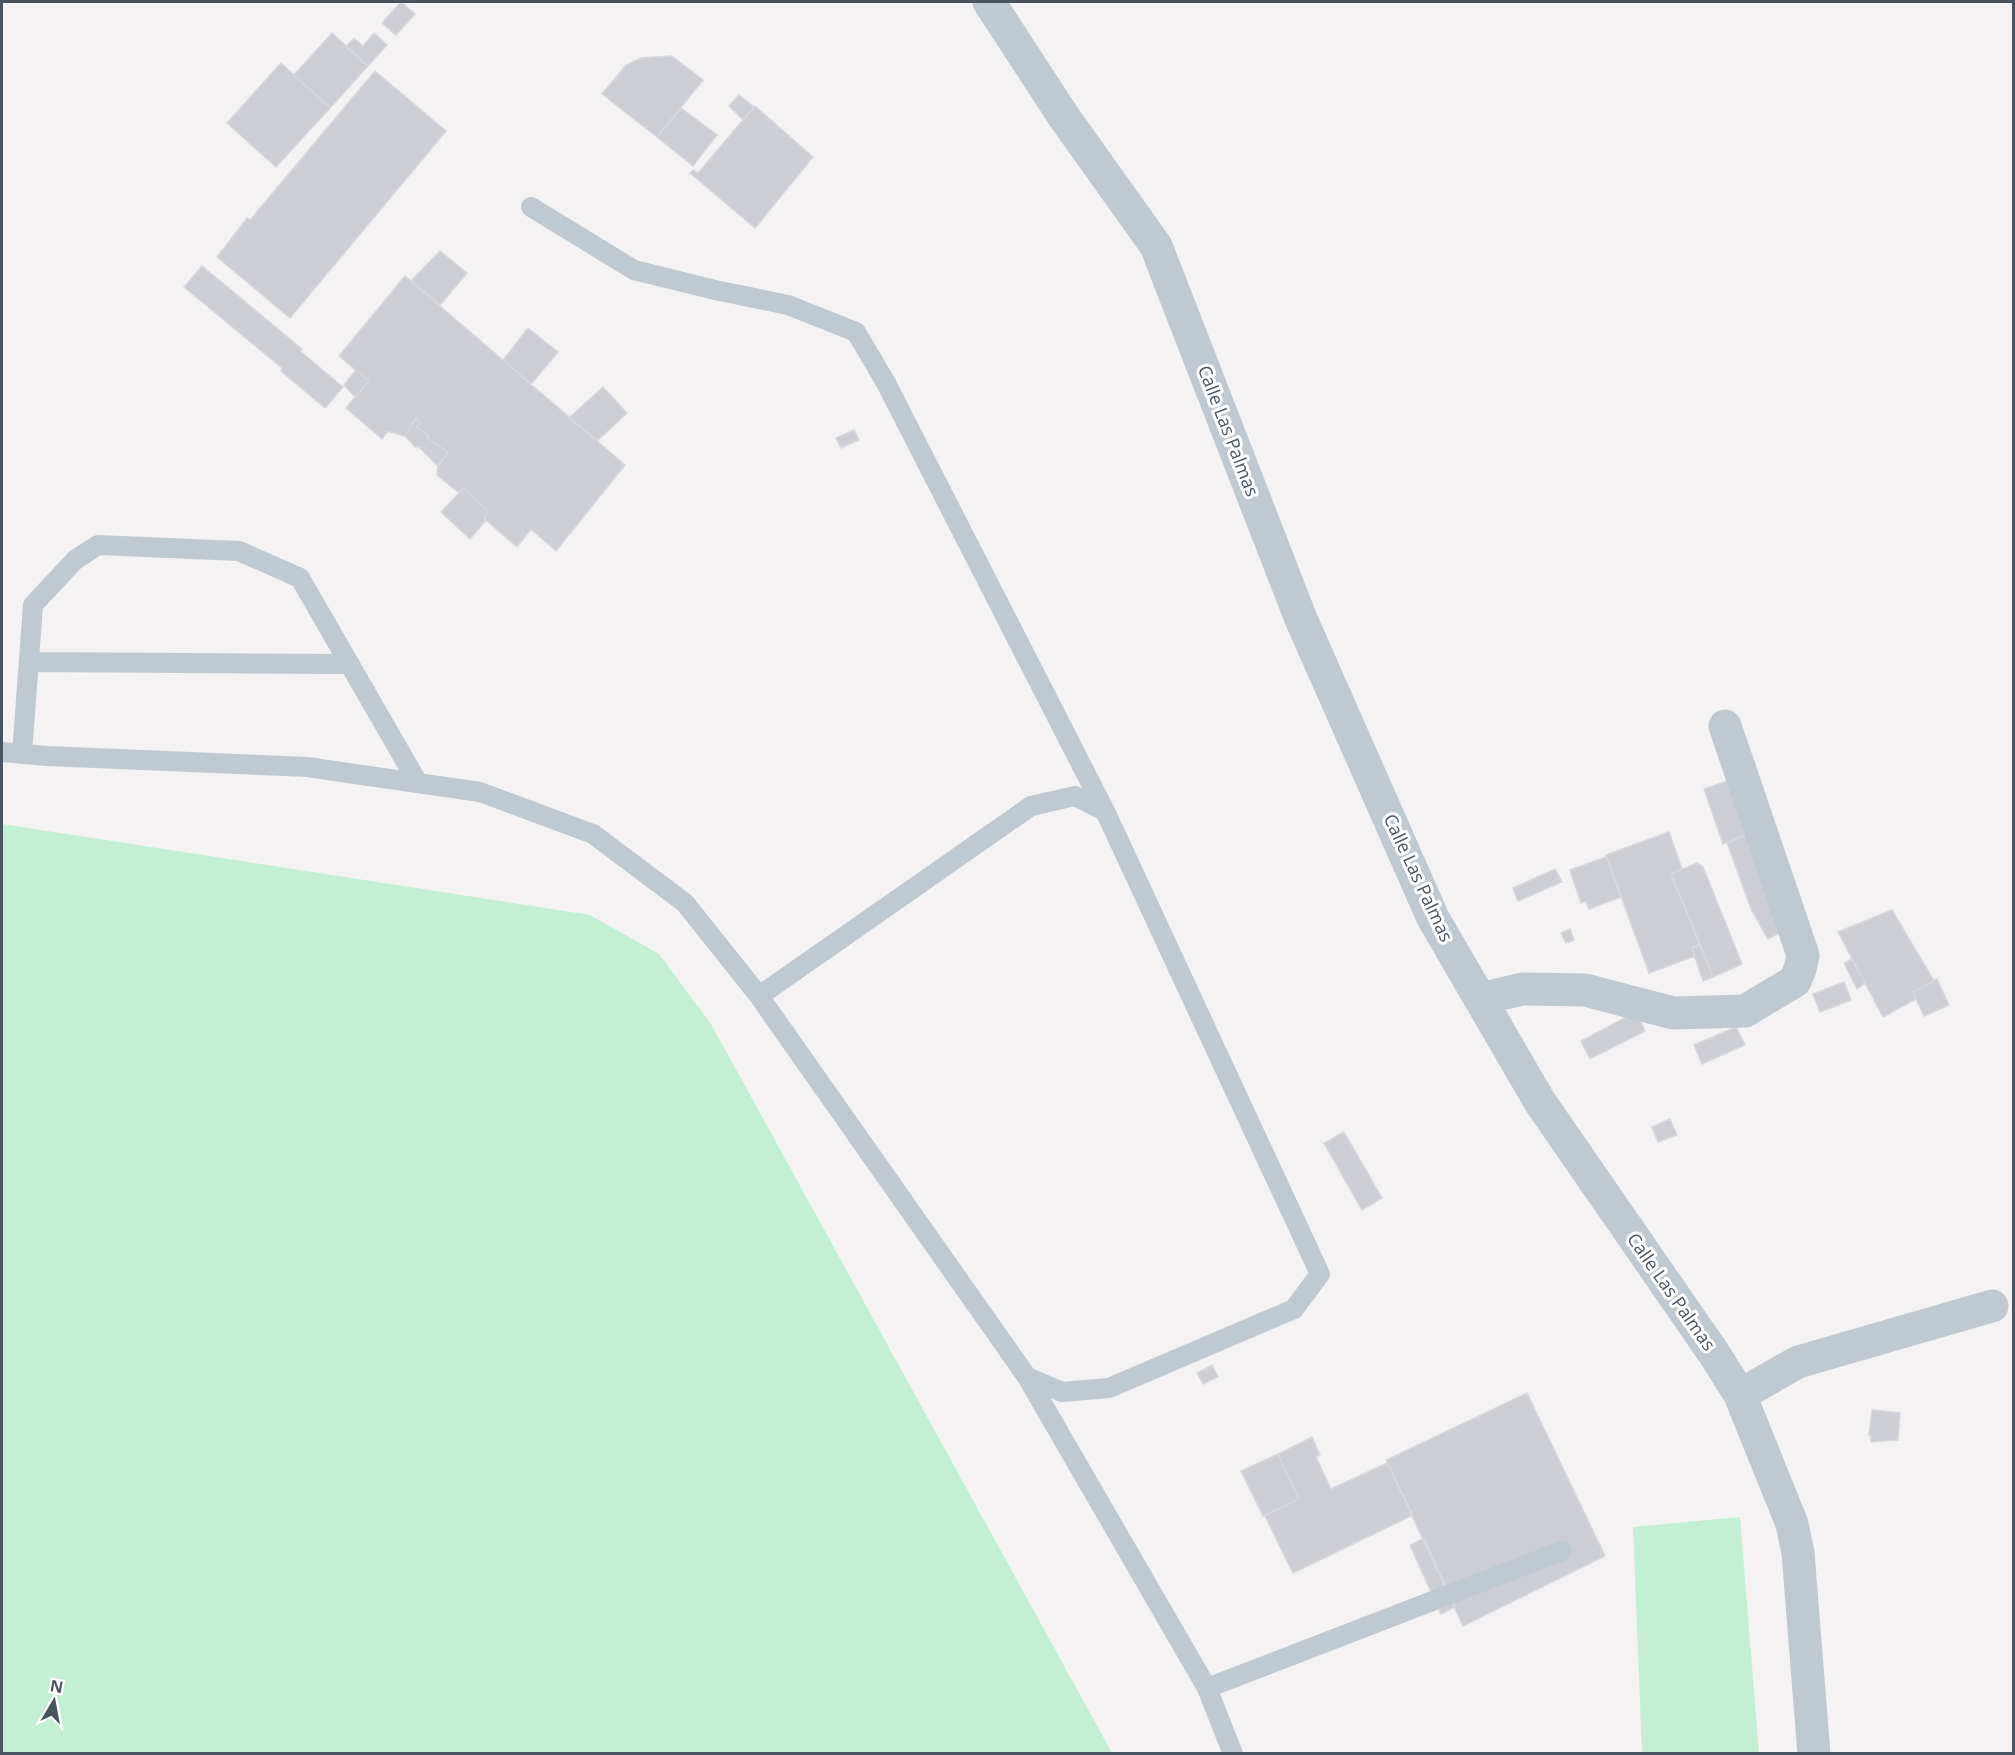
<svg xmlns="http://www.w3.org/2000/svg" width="2015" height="1755" font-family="'Open Sans',sans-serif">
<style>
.green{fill:#c3efd5}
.building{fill:#ccced4;stroke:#d6d8dd;stroke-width:1.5}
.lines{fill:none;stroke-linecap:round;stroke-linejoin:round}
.service{stroke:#c0c9d0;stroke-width:20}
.minor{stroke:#c0c9d0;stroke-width:33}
.labels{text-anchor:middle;stroke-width:6;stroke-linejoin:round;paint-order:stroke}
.street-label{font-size:18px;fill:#4a545f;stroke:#fff}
</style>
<rect width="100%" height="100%" fill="#f4f2f2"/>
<path class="green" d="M2,824L590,915L659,954L711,1024L1112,1753H2Z
M1740,1517L1759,1753H1642L1633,1527Z"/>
<path class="building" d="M401,2L415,14L396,35L382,23Z
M332,33L368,66L330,108L294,75Z
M374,33L387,45L368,66L346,47L354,38L363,46Z
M672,56L703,80L657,137L602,94L626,65L641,58Z
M281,63L330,108L276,167L227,123Z
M375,71L446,131L290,318L217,257L247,218L250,220Z
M739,95L754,107L743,120L729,106Z
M755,106L813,157L755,228L690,173L693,170L698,173Z
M681,108L717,135L693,166L657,137Z
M440,251L467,273L440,305L411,281Z
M202,266L302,349L300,351L343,387L325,408L281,371L282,368L184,287Z
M405,276L625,465L556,551L531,529L517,547L486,520L484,517L489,512L464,488L459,493L437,475L438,466L448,452L427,438L429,436L417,427L420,422L416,418L405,436L388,431L382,439L346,408L369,381L339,356Z
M528,328L558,352L531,384L503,360Z
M356,370L369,381L355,397L344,385Z
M603,387L627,413L597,441L569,418Z
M416,418L420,422L417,427L429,436L427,438L448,452L438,466L418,446L416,448L405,436Z
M854,430L859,440L841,448L836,438Z
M464,488L489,512L484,517L486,520L470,539L441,512Z
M1733,779L1754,832L1723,844L1704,789Z
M1669,832L1682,869L1671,874L1700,944L1692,948L1695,956L1649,973L1606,855Z
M1752,833L1793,926L1768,939L1752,911L1727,843Z
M1606,857L1621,897L1589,909L1586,901L1581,903L1570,870Z
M1697,863L1703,867L1742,964L1713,977L1671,874Z
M1555,869L1562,882L1518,901L1513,888Z
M1892,910L1934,981L1913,992L1916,999L1883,1017L1838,932Z
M1570,929L1574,940L1566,943L1561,933Z
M1700,944L1713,977L1703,981L1692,948Z
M1852,959L1865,983L1857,989L1844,963Z
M1937,979L1949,1005L1924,1016L1913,992Z
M1844,982L1851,1000L1820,1012L1813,994Z
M1636,1012L1645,1031L1590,1059L1581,1041Z
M1736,1027L1745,1045L1702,1064L1694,1045Z
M1670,1119L1677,1135L1658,1142L1652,1127Z
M1344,1132L1382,1198L1362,1210L1324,1143Z
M1212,1365L1218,1377L1203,1384L1197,1373Z
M1527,1393L1605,1556L1463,1626L1386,1460Z
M1872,1410L1900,1413L1898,1440L1871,1442V1435H1869Z
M1312,1437L1320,1455L1316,1457L1331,1489L1387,1463L1413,1515L1293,1573L1265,1516L1299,1499L1278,1454Z
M1278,1454L1299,1499L1263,1516L1241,1471Z
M1424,1538L1455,1607L1441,1614L1410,1545Z"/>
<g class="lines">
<path class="service" d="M531,207L634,270L715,290L788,305L856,332L886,383L1105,811
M29,662L350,664
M2,752L47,756L307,767L480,792L593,834L685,903L759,996L1027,1377L1062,1392L1109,1388L1294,1309L1320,1274L1105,811L1075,796L1031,806L759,996
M22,754L33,605L75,560L98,545L239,551L300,578L418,783
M1027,1377L1207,1688L1562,1551
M1207,1688L1233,1754"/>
<path class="minor" d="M989,2L1064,117L1156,246L1301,619L1433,918L1540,1102L1715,1355L1740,1395L1792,1524L1798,1553L1814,1754
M1480,999L1522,989L1585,990L1673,1013L1745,1011L1795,981L1800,969L1803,955L1725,726
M1740,1395L1798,1362L1992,1306"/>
</g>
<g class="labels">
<g class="street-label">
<text transform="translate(1228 431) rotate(69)" y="6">Calle Las Palmas</text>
<text transform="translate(1418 878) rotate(65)" y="6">Calle Las Palmas</text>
<text transform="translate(1671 1292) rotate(55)" y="6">Calle Las Palmas</text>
</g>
</g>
<rect width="2015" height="1755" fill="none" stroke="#4a545f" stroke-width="6"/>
<g transform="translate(54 1701) rotate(10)" stroke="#ffffff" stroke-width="4.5" paint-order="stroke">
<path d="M0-4.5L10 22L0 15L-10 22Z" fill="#4a545f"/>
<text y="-9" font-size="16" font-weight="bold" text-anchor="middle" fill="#4a545f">N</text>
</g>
</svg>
